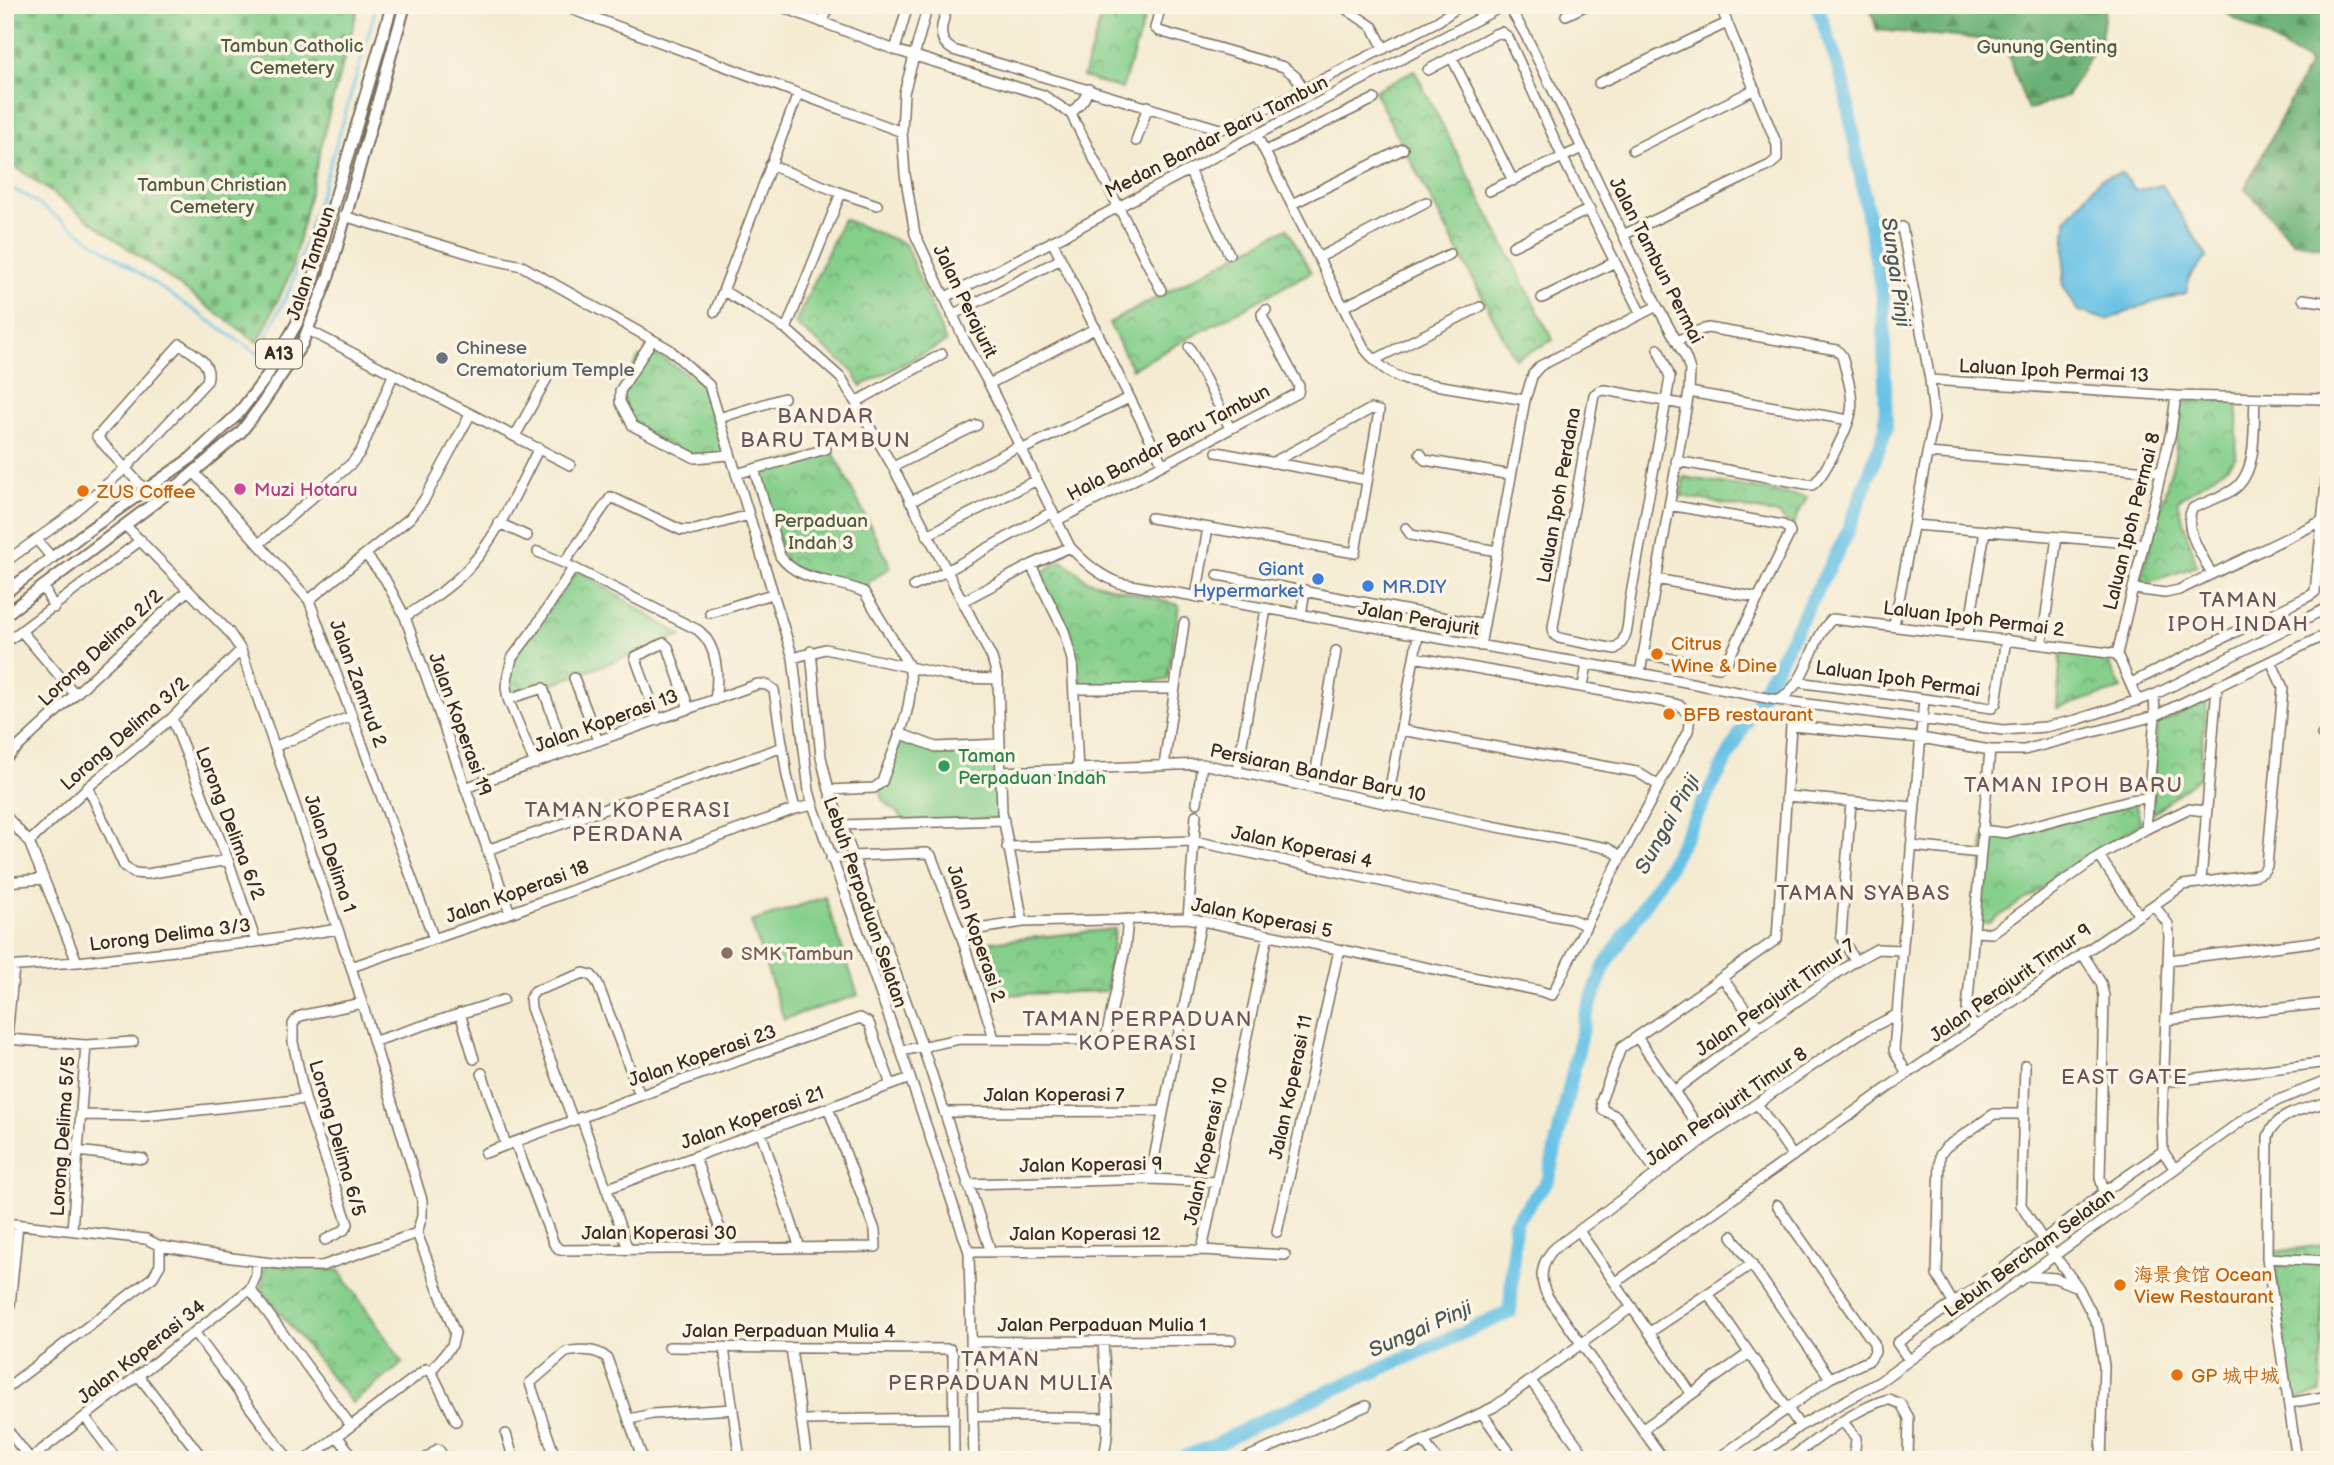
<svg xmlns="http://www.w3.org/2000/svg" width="2334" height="1465" font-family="'Balsamiq Sans','LXGW WenKai TC',sans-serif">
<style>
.forest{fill:url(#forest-firs);stroke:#546e4a;stroke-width:2}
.cemetery{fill:url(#cemetery-stones);stroke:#607c54;stroke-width:2}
.park{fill:url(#park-crowns);stroke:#607c54;stroke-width:2}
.pitch{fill:#85cf8b;stroke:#607c54;stroke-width:2}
.water{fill:#69c2e6;stroke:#527682;stroke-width:2}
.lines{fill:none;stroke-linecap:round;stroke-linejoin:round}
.stream{stroke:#69c2e6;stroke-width:2.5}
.river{stroke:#69c2e6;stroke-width:14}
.minor-casing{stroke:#7c6e5d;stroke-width:12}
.major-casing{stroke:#7c6e5d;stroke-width:14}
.minor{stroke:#fff;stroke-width:9}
.major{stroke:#fff;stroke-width:10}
.worship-dot{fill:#6b7280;stroke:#fcf5e5;stroke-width:2.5}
.hotel-dot{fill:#d1479c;stroke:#fcf5e5;stroke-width:2.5}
.food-dot{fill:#e8710a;stroke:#fcf5e5;stroke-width:2.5}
.shop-dot{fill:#3f7fe0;stroke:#fcf5e5;stroke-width:2.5}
.leisure-dot{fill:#2e9e5b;stroke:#fcf5e5;stroke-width:2.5}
.education-dot{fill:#8d6e63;stroke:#fcf5e5;stroke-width:2.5}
.labels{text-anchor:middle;stroke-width:7;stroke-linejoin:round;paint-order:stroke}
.shield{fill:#fcf5e5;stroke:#75675a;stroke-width:2}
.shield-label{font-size:18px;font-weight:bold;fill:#3b2a1e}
.park-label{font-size:19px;fill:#515c3f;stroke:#fcf5e5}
.street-label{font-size:19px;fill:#3b2a1e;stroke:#fcf5e5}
.worship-label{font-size:19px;fill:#5b616d;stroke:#fcf5e5;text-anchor:start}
.hotel-label{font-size:19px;fill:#b23c85;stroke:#fcf5e5;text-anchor:start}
.food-label{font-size:19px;fill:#c56008;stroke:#fcf5e5;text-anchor:start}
.shop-label{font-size:19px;fill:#366cbe;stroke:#fcf5e5;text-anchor:end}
.leisure-label{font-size:19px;fill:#27864d;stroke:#fcf5e5;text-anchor:start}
.education-label{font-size:19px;fill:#785e54;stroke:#fcf5e5;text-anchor:start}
.water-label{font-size:21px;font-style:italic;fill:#49585a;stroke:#fcf5e5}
.neighbourhood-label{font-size:21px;letter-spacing:2px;fill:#6b555b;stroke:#fcf5e5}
</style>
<defs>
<pattern id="forest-firs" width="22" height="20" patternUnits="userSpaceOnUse" patternTransform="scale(1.75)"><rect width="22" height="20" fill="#6cb277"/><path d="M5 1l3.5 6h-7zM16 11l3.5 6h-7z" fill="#5a9161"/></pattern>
<pattern id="cemetery-stones" width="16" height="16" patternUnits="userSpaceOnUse" patternTransform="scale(1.75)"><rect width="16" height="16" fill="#85cf8b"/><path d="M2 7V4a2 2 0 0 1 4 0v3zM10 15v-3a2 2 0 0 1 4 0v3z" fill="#6ea871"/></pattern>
<pattern id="park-crowns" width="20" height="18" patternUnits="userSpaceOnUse" patternTransform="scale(1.75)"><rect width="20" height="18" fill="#85cf8b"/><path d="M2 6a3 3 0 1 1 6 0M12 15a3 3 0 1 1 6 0" fill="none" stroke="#6ea871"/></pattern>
</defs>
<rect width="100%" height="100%" fill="#fcf5e5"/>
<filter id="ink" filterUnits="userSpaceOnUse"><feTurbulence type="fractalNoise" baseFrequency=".0143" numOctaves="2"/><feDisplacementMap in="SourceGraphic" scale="14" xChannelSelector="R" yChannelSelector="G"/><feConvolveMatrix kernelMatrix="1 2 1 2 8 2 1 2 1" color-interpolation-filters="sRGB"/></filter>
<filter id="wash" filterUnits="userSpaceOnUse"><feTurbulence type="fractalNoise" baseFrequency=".00686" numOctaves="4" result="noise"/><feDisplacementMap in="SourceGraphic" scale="28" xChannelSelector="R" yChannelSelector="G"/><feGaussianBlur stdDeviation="1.57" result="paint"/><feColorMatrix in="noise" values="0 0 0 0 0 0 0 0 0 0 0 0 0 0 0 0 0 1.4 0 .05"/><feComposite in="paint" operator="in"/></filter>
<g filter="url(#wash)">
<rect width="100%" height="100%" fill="#f4ebd2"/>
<path class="forest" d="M1869,5H2106L2101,38L2067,96L2028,110L2003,41L1877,30Z
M2205,5H2329V248L2293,242L2245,188L2310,63L2219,9Z"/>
<path class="cemetery" d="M5,5H359L330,109L291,272L258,343L19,169L5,162Z"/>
<path class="park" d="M1105,5H1149L1122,89L1083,77Z
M1414,70L1553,340L1515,359L1374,91Z
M843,219L905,244L946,342L861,386L852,370L795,324Z
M1287,228L1311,272L1132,369L1109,323Z
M659,356L699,382L729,455L695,458L633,426L620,391L639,357Z
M2238,399L2236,456L2228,466L2177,501L2197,566L2149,582L2140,583L2175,456L2180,402Z
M832,450L891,567L869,582L864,592L787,565L754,469Z
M1684,477L1807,497L1792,527L1778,514L1681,496Z
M1062,560L1088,581L1179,605L1167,680L1081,688L1071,634L1039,574Z
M578,570L682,636L513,699L507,692L512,658Z
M2061,652L2104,654L2122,689L2057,708Z
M2207,701L2199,777L2152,814L2157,724Z
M2121,803H2135L2141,823L1989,923H1977L1984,837L2017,835Z
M1115,929L1106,991L996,995L979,943Z
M2323,1245L2321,1393L2292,1401L2273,1252Z
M265,1265L339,1270L403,1363L352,1403L261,1289Z"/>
<path class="pitch" d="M900,736L926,747H998L1000,818L906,821L883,800L880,787Z
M825,897L858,995L784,1019L751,922Z"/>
<path class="water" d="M2122,173L2136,191L2162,185L2207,257L2190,276L2186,293L2147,304L2107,320L2078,311L2063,285L2066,220L2101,178Z"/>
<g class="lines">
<path class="stream" d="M5,186L25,195L258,354L292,284L343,122L375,11"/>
<path class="river" d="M1176,1460L1218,1444L1259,1422L1510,1312L1515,1222L1548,1180L1586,1015L1604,967L1667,870L1846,536L1886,429L1883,298L1844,84L1817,5"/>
</g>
</g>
<g filter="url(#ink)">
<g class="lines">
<g class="minor-casing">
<path id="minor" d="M560,5L902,132
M777,5L895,50L1043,95L1071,114L1161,290
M928,5L904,93L902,132L905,174L915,234L965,341L989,384L1070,547C1085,563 1099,575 1119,583L1640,673L1777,700L2003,730L2045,727L2076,720L2154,695L2329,607
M948,5C943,22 934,39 953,50L1220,129L1229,127L1438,21L1461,5
M1076,5L1092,10L1099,5
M1161,5L1155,28L1159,31L1284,67L1296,77L1304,89
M1340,5L1373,27L1384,49
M1508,5L1525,34L1582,148L1657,306L1686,358L1690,370L1689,392L1640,673
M1566,15L1587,5
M823,23L828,5
M895,50L908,5
M1452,58L1513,181
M1428,70L1495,34L1501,32L1508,37L1563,158L1641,314
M1599,83L1727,23
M1071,114L1084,99L1089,89
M1257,136L1364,348C1377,364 1387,373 1406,380L1525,400
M1136,141L1148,106
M1633,150L1755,89
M1266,151L1374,99
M770,165L841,193L786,329
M1189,170L1229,254
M1489,191L1582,148
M841,193L877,205
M1292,204L1403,149
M344,216L481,257L522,266L669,349L709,385L793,658L809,791L813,805L901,1051L969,1252L974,1460
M1623,235L1770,165L1777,159V145L1720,5
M1052,241L1162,463
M1513,246L1590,209
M1320,257L1426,202
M724,291L786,329L842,379L893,467L992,658L998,679L1002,812L1023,922
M944,298L1505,5
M1542,298L1615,262
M2303,299L2329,303
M1345,306L1450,254
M715,312L798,94
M952,315L1061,259
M308,330L570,465
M652,340L620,391V402L633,426L695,458L729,455
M1189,347L1230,428
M1658,349L1670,377L1666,401L1630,600C1628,617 1630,639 1615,649L1559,638L1554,634L1553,627L1594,395L1599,391L1605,390L1686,405
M1374,360L1480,307
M1930,380L2176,396L2321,399L2329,402
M989,384L1096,328
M1689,392L1849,420
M856,402L942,354
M719,418L784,398
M515,436L547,378
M1021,450L1129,398
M1217,452L1367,480
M1420,453L1425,460L1511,475
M1928,453L2161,472
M1676,461L1812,485C1823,479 1850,425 1851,411C1854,394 1846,373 1842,356L1837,350L1708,328L1697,331L1677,341
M893,467L977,425
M754,469L780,556C799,583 836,579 864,592L909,666C917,705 894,746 882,782L874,788L829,790
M194,472L309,600L434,939
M736,474L826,449
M910,502L1019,446
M1151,518L1355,553L1379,411L1371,409L1272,463
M1056,521L1298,393L1299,386L1263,318L1262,314L1266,310
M499,523L527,536
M125,525L229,632L241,650L351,967L422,1200V1216L417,1233
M1915,525L2143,544
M1406,528L1411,535L1497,551
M927,535L1037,480
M37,540L52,558
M259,544L352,463L361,451L393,375
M538,552L564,563L698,630C718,646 719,676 715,700
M366,555L385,579L405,617L510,913
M5,562L69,516L126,468L207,381C213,362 193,354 180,344L97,437L145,490
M564,563L611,497L681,530H695L749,515
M1031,565L1064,631L1072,660L1078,769
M2211,573C2203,556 2181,526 2193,508C2206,502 2221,497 2233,490C2259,472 2253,426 2255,398
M1218,575L1484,625
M1656,579L1759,598
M43,586L54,608
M914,586L947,571L1052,512
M2134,589L2165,593L2179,590L2322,521
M1196,596L1208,528
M309,600L410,518L424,500L470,415
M963,601L1031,565L1070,547
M710,613L772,594
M1301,615L1305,590
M405,617C427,602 452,587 470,566C499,534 519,486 539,448
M1894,625L1934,418L1930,380L1902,227
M22,632L75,694
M1968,634L1985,531
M5,643L141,540
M2042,643L2057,537
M1480,646L1525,400L1533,374L1540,366L1657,306
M811,651L821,757L829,790L922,1045L991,1252
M1643,654L1719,667L1726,664L1790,533L1789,529L1783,525L1669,505
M2117,654L2171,432L2176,396
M2117,654L2138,701
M793,658L825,649L960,678L998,679
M574,678L598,741
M1797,682L1992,708L1996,703L2006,639
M2131,683L2311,595L2315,592L2329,454
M1583,686L1587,665
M1074,689H1174
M508,699L543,688L565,752
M1777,700C1809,685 1809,641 1832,619L2117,654
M172,718L228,860L256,942
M658,720L635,657L664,643L668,647L689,709
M1401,730L1637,772L1658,785
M899,733L936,747L1000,744
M2322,735H2329
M276,746L352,716
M5,759L188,590
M535,764L508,699L506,687L508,675L512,658L534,629L573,568
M1164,766L1184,623
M1001,772L1202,764L1477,823L1607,848L1621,856
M1237,772L1266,609
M88,787L124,866L134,873L147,874L228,860
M465,788L758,684L767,685L774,690L787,776L795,809
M1313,788L1336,651
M1786,796L1914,807
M1851,802L1841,936L1855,961
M1197,803L1202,764
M1387,804L1418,636
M5,815L29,842L77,962
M841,825L1004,820
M2146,829L2155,716L2154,695
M1982,830L2006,833L2130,800L2147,798
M29,842L88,787L172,718L241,650
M1911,846L1981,853
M1007,847L1194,841L1464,899L1571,919L1585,925
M487,850L783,747
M2099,856L2139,915
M831,859L852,856L927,853L931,855L960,932L994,1038
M2201,881L2217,686
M5,882L44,879
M2154,905L2168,924L2169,936L2162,1119L2163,1151L2174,1168
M1188,918L1196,815
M960,932L1023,922L1188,918L1540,991L1552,995L1605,887L1688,731L1690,717L1681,706L1675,704L1414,657
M1974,932L1992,933L2099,856L2146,829L2188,809L2205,811
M2082,953L2101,983L2104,996L2100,1178L2104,1192L2163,1151
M2168,960L2329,940
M5,967L77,962L256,942L338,929
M351,967L510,913L795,809L813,805
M1723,979L1759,1027
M460,1013L474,1059
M2166,1020L2329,1003
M1974,1028L1967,1010L1990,750
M1637,1037L1706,1138
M7,1039L86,1045L133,1042
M375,1041L503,1000
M901,1051L959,1039L1103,1040L1106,1037L1125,949L1128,919
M5,1055L14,967
M2025,1065L2021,1205L2043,1240L2078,1287L2098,1326L2104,1366L2101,1460
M482,1073L506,1145
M1907,1074L1894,1050L1924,699
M2165,1082L2329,1062
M1674,1091L1759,1027L1855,961L1877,949L1901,950
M1758,1105L1793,1156
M944,1112L1163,1111
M81,1115L143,1116L305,1099
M581,1117L628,1249
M573,1120L531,1008L530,998L535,991L584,973L591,975L597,982L640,1095
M761,1133L800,1248
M515,1142L554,1244L560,1250L876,1247L875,1230L828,1108
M78,1151L143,1159
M485,1153L661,1088L860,1018L869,1023L891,1085
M695,1157L727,1249
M1658,1174L1616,1116L1603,1110L1601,1101L1621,1048L1777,939L1791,726L1921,738L1990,750H2024L2155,716L2319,638
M1150,1179L1201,921
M967,1184L1150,1179L1216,1182
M606,1189L910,1078
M5,1223L146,1239L160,1246L232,1258L296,1266H322L417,1233
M72,1230L86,1045
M1579,1231L1691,1393
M1277,1232L1339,950
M417,1233L455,1333L452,1345L431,1371
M1732,1236L1830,1378
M325,1240L344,1230L348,1224L305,1099L293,1042V1024L298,1017L304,1015L362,1003
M1202,1250L1268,935
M969,1252L1202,1250L1285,1255
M2267,1258L2329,1261
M2029,1276L2055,1278L2077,1287
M1615,1283L1907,1074L2183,885L2257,875L2263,872L2267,866L2283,688L2271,661
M250,1289L351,1426
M1709,1295L1800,1426
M1953,1303L1937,1275L1940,1155L1946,1147L1994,1114H2023
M10,1305L18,1224
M194,1332L289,1460
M1650,1332L1752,1264
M972,1342L1231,1340
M669,1347L950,1349L953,1355L954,1460
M724,1348L740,1460
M791,1348L807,1460
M1909,1360L1897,1343L2043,1240L2104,1192
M138,1375L204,1460
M1531,1381L1588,1460
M5,1389L153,1277L160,1265V1246
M2289,1403L2329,1396
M1482,1413L1515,1460
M973,1416L1107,1418
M85,1417L117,1460
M630,1419L652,1414L733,1409
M801,1420L954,1418
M1843,1422L1856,1438L1854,1460
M5,1427L31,1460
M1643,1429L1748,1354
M506,1434L514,1460
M337,1436L356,1460
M1424,1441L1437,1460
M30,1459L250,1289L256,1276L257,1261
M306,1460L426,1369L432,1373L456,1421
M424,1460L438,1449L446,1460
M556,1460L530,1383L566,1352C579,1349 597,1349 607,1358L643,1460
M1101,1460C1114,1442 1104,1366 1103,1341
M1241,1460L1366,1406
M1382,1460L1494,1407L1632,1307
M1664,1460L1548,1297C1538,1280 1541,1260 1556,1247L1706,1138L1859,1034L1896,1015
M1716,1460L1830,1378L1870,1360L1875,1352L1874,1343L1777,1205
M1754,1460L1800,1426L1879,1382L2247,1117L2279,1100L2329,1080
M1788,1460C1819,1438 1851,1410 1888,1399L1901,1404L1909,1418L1908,1460
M2297,1460L2267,1258L2268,1137C2275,1113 2307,1108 2329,1102"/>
</g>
<g class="major-casing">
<path id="major" d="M5,593L86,532L191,458L238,414L265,379L297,323L312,284L328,223L392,5
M5,615L181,483L241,432L260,407L302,344L329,275L405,5"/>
</g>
<use href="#minor" class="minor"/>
<use href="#major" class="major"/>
</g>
</g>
<circle class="worship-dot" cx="442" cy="358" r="7"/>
<circle class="hotel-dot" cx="240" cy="489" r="7"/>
<g class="food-dot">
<circle cx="83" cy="491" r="7"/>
<circle cx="1657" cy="654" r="7"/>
<circle cx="1669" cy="714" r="7"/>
<circle cx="2120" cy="1285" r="7"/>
<circle cx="2177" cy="1375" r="7"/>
</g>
<g class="shop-dot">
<circle cx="1318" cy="579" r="7"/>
<circle cx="1368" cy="586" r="7"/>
</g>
<circle class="leisure-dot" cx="944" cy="766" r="7"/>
<circle class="education-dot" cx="727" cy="953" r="7"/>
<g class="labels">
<rect class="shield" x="256" y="339.5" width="46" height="29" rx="5"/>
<g class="shield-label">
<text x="279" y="360">A13</text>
</g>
<g class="park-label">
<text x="292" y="52">Tambun Catholic<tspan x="292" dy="22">Cemetery</tspan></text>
<text x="2047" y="53">Gunung Genting</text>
<text x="212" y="191">Tambun Christian<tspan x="212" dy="22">Cemetery</tspan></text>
<text x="821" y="527">Perpaduan<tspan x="821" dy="22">Indah 3</tspan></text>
</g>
<g class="street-label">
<text transform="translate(1216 136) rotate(-27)" y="7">Medan Bandar Baru Tambun</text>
<text transform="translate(1657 260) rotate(63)" y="7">Jalan Tambun Permai</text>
<text transform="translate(310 263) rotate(-72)" y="7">Jalan Tambun</text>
<text transform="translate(966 301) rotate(64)" y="7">Jalan Perajurit</text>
<text transform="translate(2054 370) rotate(3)" y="7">Laluan Ipoh Permai 13</text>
<text transform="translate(1168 442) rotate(-28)" y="7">Hala Bandar Baru Tambun</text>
<text transform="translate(1558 495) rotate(-80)" y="7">Laluan Ipoh Perdana</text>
<text transform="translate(2131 521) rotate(-76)" y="7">Laluan Ipoh Permai 8</text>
<text transform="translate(1419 618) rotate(10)" y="7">Jalan Perajurit</text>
<text transform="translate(1974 618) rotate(7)" y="7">Laluan Ipoh Permai 2</text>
<text transform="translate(100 647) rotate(-43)" y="7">Lorong Delima 2/2</text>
<text transform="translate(1898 678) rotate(8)" y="7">Laluan Ipoh Permai</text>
<text transform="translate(359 683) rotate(70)" y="7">Jalan Zamrud 2</text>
<text transform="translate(606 720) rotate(-20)" y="7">Jalan Koperasi 13</text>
<text transform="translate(461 724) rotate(70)" y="7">Jalan Koperasi 19</text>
<text transform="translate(124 733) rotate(-41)" y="7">Lorong Delima 3/2</text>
<text transform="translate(1318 772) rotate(12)" y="7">Persiaran Bandar Baru 10</text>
<text transform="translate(231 823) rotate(69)" y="7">Lorong Delima 6/2</text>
<text transform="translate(1302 846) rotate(12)" y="7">Jalan Koperasi 4</text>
<text transform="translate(331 853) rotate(71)" y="7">Jalan Delima 1</text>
<text transform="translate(517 891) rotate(-20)" y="7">Jalan Koperasi 18</text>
<text transform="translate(866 902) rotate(71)" y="7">Lebuh Perpaduan Selatan</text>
<text transform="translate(1262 917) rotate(11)" y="7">Jalan Koperasi 5</text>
<text transform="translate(977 933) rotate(71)" y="7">Jalan Koperasi 2</text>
<text transform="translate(170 934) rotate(-7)" y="7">Lorong Delima 3/3</text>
<text transform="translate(2010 982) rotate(-35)" y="7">Jalan Perajurit Timur 9</text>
<text transform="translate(1775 997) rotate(-35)" y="7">Jalan Perajurit Timur 7</text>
<text transform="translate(702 1055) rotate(-19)" y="7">Jalan Koperasi 23</text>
<text transform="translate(1290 1087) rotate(-78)" y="7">Jalan Koperasi 11</text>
<text x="1054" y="1101">Jalan Koperasi 7</text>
<text transform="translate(1726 1106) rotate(-35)" y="7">Jalan Perajurit Timur 8</text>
<text transform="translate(752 1117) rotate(-20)" y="7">Jalan Koperasi 21</text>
<text transform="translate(62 1136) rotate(-86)" y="7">Lorong Delima 5/5</text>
<text transform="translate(338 1138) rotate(74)" y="7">Lorong Delima 6/5</text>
<text transform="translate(1205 1151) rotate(-78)" y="7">Jalan Koperasi 10</text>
<text transform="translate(1091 1164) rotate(-1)" y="7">Jalan Koperasi 9</text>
<text x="659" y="1239">Jalan Koperasi 30</text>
<text x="1085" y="1240">Jalan Koperasi 12</text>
<text transform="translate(2029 1252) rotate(-36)" y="7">Lebuh Bercham Selatan</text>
<text x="1102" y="1331">Jalan Perpaduan Mulia 1</text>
<text x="789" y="1337">Jalan Perpaduan Mulia 4</text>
<text transform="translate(141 1351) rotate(-38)" y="7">Jalan Koperasi 34</text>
</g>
<g class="worship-label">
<text x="456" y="354">Chinese<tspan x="456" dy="22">Crematorium Temple</tspan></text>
</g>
<g class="hotel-label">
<text x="254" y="496">Muzi Hotaru</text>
</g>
<g class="food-label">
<text x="97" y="498">ZUS Coffee</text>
<text x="1671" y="650">Citrus<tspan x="1671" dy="22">Wine &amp; Dine</tspan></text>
<text x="1683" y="721">BFB restaurant</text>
<text x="2134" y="1281">海景食馆 Ocean<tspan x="2134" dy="22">View Restaurant</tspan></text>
<text x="2191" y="1382">GP 城中城</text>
</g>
<g class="shop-label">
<text x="1304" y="575">Giant<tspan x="1304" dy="22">Hypermarket</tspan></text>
<text x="1382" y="593" text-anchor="start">MR.DIY</text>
</g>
<g class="leisure-label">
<text x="958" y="762">Taman<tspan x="958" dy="22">Perpaduan Indah</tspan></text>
</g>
<g class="education-label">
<text x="741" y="960">SMK Tambun</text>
</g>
<g class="water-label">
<text transform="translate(1896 272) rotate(82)" y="7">Sungai Pinji</text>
<text transform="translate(1667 824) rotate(-61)" y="7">Sungai Pinji</text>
<text transform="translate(1420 1329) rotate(-24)" y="7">Sungai Pinji</text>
</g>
<g class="neighbourhood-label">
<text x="826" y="423">BANDAR<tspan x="826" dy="24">BARU TAMBUN</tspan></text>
<text x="2239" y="607">TAMAN<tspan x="2239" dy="24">IPOH INDAH</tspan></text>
<text x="2074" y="792">TAMAN IPOH BARU</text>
<text x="628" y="817">TAMAN KOPERASI<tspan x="628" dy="24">PERDANA</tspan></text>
<text x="1864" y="900">TAMAN SYABAS</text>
<text x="1138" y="1026">TAMAN PERPADUAN<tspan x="1138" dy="24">KOPERASI</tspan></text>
<text x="2125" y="1084">EAST GATE</text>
<text x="1001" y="1366">TAMAN<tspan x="1001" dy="24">PERPADUAN MULIA</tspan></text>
</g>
</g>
<rect width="2334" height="1465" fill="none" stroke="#fcf5e5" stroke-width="28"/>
</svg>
